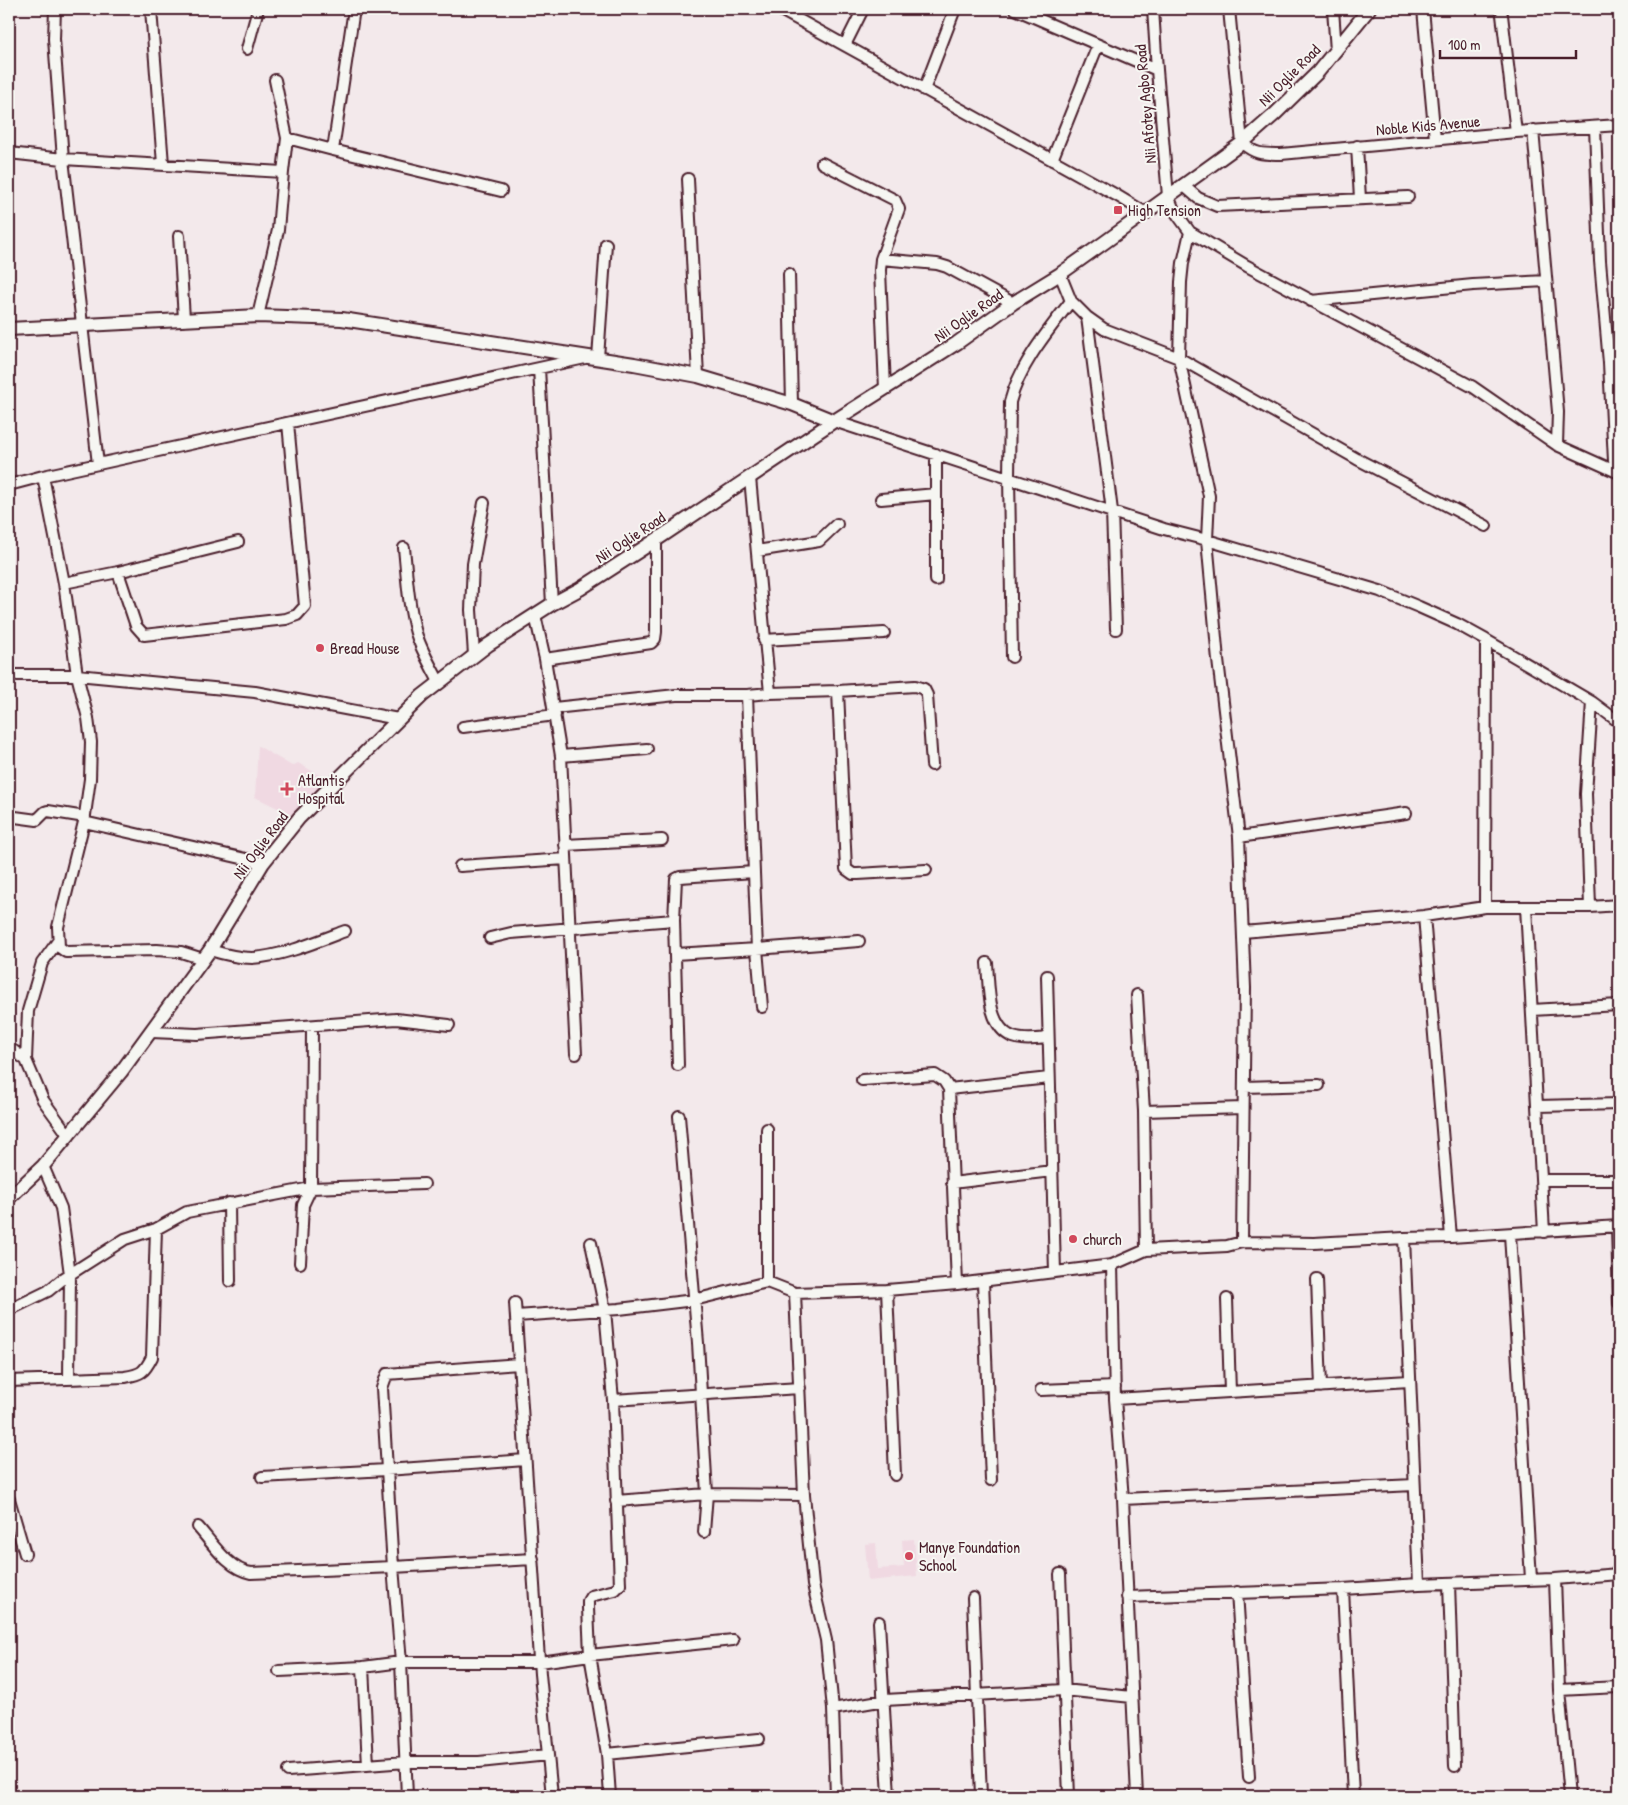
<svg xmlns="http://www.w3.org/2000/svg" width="1628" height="1805" font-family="'Patrick Hand',sans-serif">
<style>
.built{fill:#f0d9e2}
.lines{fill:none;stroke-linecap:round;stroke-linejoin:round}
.minor-casing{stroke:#4a1f2b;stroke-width:14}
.tertiary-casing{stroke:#4a1f2b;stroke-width:16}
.minor{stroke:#f6f6f2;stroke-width:10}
.tertiary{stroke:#f6f6f2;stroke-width:12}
.poi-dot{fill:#d1495b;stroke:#f6f6f2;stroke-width:2}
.labels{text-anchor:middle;stroke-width:4;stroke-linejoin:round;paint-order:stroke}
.street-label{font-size:16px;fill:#4a1f2b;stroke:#f6f6f2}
.poi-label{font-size:16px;fill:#4a1f2b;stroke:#f6f6f2;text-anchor:start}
</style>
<rect width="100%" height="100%" fill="#f3e9eb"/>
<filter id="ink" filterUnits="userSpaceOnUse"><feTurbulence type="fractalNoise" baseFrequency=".02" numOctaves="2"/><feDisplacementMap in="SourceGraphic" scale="10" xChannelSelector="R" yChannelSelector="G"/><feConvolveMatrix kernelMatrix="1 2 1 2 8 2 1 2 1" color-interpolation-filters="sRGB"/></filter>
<g filter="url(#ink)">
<path class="built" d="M258,746L292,766L298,763L328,780L292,815L255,797Z
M914,1539L917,1576L868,1581L865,1544L876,1543L878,1569L904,1567L902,1540Z"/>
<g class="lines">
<g class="minor-casing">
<path id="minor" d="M55,9L54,39L63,159L98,464
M151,9L163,164
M779,9L1116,195L1146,213
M1015,9L1157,70
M1153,9L1157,70L1168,196L1174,210L1190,232L1183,263L1181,282L1179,358L1209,496L1207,540L1218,660L1239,837L1245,988L1242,1242
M1229,9L1242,143C1256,155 1263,154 1281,154L1516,132L1619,125
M1333,9L1336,51
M1423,9L1435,139
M1502,15L1516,132
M845,45L863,9
M247,49L258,9
M275,80L287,138L283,172
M924,90L955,9
M1533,130L1558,412L1557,445
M287,138L333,150L354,9
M1357,146L1360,199
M333,150L501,191
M9,153L63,159L283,172L278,230L258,316
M1052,160L1098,45
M822,163L895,200L899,209L881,259L880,270L885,389
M688,179L698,376
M1183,185L1198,198L1217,206L1408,197
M1190,232L1247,266L1473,387L1557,445L1617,472L1614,461L1609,363L1600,261L1595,127
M179,236L184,319
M881,259L937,264L947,267L1013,303
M789,274L792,404
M1060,274L1071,301L1087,317L1104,329L1179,358L1357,459L1486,526
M1311,301L1473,285L1546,281
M1087,317L1112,511L1116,629
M598,358L606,244
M539,368L552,604
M834,421L1164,529L1207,540L1380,591L1419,607L1457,624L1486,640L1592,702L1619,722
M43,476L64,583L77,675L88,718L91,742L90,779L84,822L58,927L59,947L66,952L157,950L181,952L203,959
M750,478L770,693L838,691L846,869L853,874H858L926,870
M9,485L43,476L585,358
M881,499L936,494
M404,548C407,576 408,605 416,633C421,650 431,666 439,682
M757,551L819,541L837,524
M118,572L136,626L144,635L286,619L297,615L305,606L288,423
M936,580V454
M64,583L118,572L238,542
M535,615L545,659L561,756L576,1054
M764,640L884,633
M474,655L471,610L473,564L484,503
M1012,657L1009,477L1010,402C1020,364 1048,331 1071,301
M545,659L651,643L655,639L656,632V540
M17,675H77L255,692L398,719
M838,691L915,686L924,689L927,695L932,765
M554,708L676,695H747
M463,727L555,715
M561,756L647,749
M15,817L37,820L45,812L48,811L85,817
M84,822L263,863
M1239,837L1406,813
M565,845L662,840
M460,866L566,859
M1485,907L1486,640
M1526,907L1544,1232
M1590,907L1586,794L1592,702
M1424,916L1451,1237
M1243,932L1424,916L1485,907H1590L1619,905
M490,938L511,933L674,920
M210,950C223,954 238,958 252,958C283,956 316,942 345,931
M675,954L757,949L859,941
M987,963C989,986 987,1027 1013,1037C1024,1041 1037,1039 1048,1038
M1047,976L1055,1272
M1137,995L1144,1111L1146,1250
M762,1007L757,949L747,695L770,693
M1532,1010L1619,1005
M152,1032L197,1034L396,1019L449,1025
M9,1050L14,1051L26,1060L43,1100L69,1136
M26,1060L28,1011L42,963L58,941
M678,1065L674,920L676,879L680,877L754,872
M862,1080L935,1075L944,1081L949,1089L957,1284
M1244,1087L1319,1085
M949,1089L1049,1078
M1538,1106L1619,1104
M1144,1111L1243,1108
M679,1116L698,1343L707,1494L704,1532
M767,1129V1282
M43,1166L61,1208L70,1274L69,1379
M1541,1180H1619
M952,1183L1052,1171
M229,1203L230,1281
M1617,1226L1619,1303
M1510,1234L1531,1579
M1404,1238L1419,1584
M591,1243L605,1310L613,1400L620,1585L615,1590L591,1596L588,1601V1608L590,1655L607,1754
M300,1263L303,1205L311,1188L312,1027
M1112,1265L1146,1250L1227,1246L1242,1242L1314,1243L1404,1238L1451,1237L1619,1226
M1317,1279L1321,1387
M983,1281L991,1480
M887,1290L895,1475
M795,1293L804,1495L813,1585L826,1640L833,1709L836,1796
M1227,1299L1230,1392
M515,1303L540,1674L552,1796
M9,1310L48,1291L64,1278L125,1239L156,1229L187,1212L311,1188L424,1184
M516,1316L619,1309L694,1300L767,1282L795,1293L887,1290L957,1284L1112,1265L1115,1399L1123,1499L1137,1796
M519,1364L387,1374L382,1388L393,1567L533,1559
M9,1381L125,1377C141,1374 144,1373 152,1357L156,1229
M1041,1390L1115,1387
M1115,1399L1409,1381
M613,1400L800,1388
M262,1477L386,1470L525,1460
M9,1499L25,1554
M1123,1499L1414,1485
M616,1501L707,1494L804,1495
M198,1527C213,1544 228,1569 251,1573L393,1567L401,1662L407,1796
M1060,1574L1069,1796
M1555,1579L1559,1690L1569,1796
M1449,1583L1455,1766
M1343,1589L1353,1796
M1237,1592L1249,1777
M1127,1597L1343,1589L1419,1584L1555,1579L1619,1574
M973,1598L981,1796
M879,1622L889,1796
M363,1667L368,1765
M279,1671L363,1667L401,1662H540L590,1655L733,1640
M1559,1690L1619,1687
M833,1709L885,1700L1064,1690L1132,1697
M288,1771L406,1762H479L548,1755
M610,1796L607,1754L759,1739"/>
</g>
<g class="tertiary-casing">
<path id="tertiary" d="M9,329L258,316L342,319L634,364L698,376L792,404L834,421
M9,1198L43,1166L121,1072L210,950L263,863L299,818L422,696L488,645L552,604L580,589L656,540L834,421L957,343L1013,303L1060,274L1105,242L1242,143L1275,114L1318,72L1369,9"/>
</g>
<use href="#minor" class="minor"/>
<use href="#tertiary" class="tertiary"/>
</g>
</g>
<g class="poi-dot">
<rect x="1113" y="205" width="10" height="10" rx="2.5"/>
<circle cx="320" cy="648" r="5"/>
<path d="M284.5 781.5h5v5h5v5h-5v5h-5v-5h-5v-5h5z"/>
<circle cx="1073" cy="1239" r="5"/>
<circle cx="909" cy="1556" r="5"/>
</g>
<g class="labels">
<g class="street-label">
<text transform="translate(1289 75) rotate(-45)" y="6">Nii Oglie Road</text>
<text transform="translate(1145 104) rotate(-95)" y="6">Nii Afotey Agbo Road</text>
<text transform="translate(1428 125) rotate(-5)" y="6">Noble Kids Avenue</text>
<text transform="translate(968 315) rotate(-35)" y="6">Nii Oglie Road</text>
<text transform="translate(630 537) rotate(-33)" y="6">Nii Oglie Road</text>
<text transform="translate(260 845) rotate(-53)" y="6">Nii Oglie Road</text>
</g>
<g class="poi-label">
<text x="1128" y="216">High Tension</text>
<text x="330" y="654">Bread House</text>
<text x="298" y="786">Atlantis<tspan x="298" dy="18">Hospital</tspan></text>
<text x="1083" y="1245">church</text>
<text x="919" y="1553">Manye Foundation<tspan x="919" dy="18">School</tspan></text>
</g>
</g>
<rect width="1628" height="1805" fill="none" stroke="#f6f6f2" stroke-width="30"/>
<rect x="15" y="15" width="1598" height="1775" fill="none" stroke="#4a1f2b" stroke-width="2" filter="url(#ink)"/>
<path d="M1440 50v8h136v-8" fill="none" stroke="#4a1f2b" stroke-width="2.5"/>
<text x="1448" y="50" font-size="15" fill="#4a1f2b" stroke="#f6f6f2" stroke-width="4" paint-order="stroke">100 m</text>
</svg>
